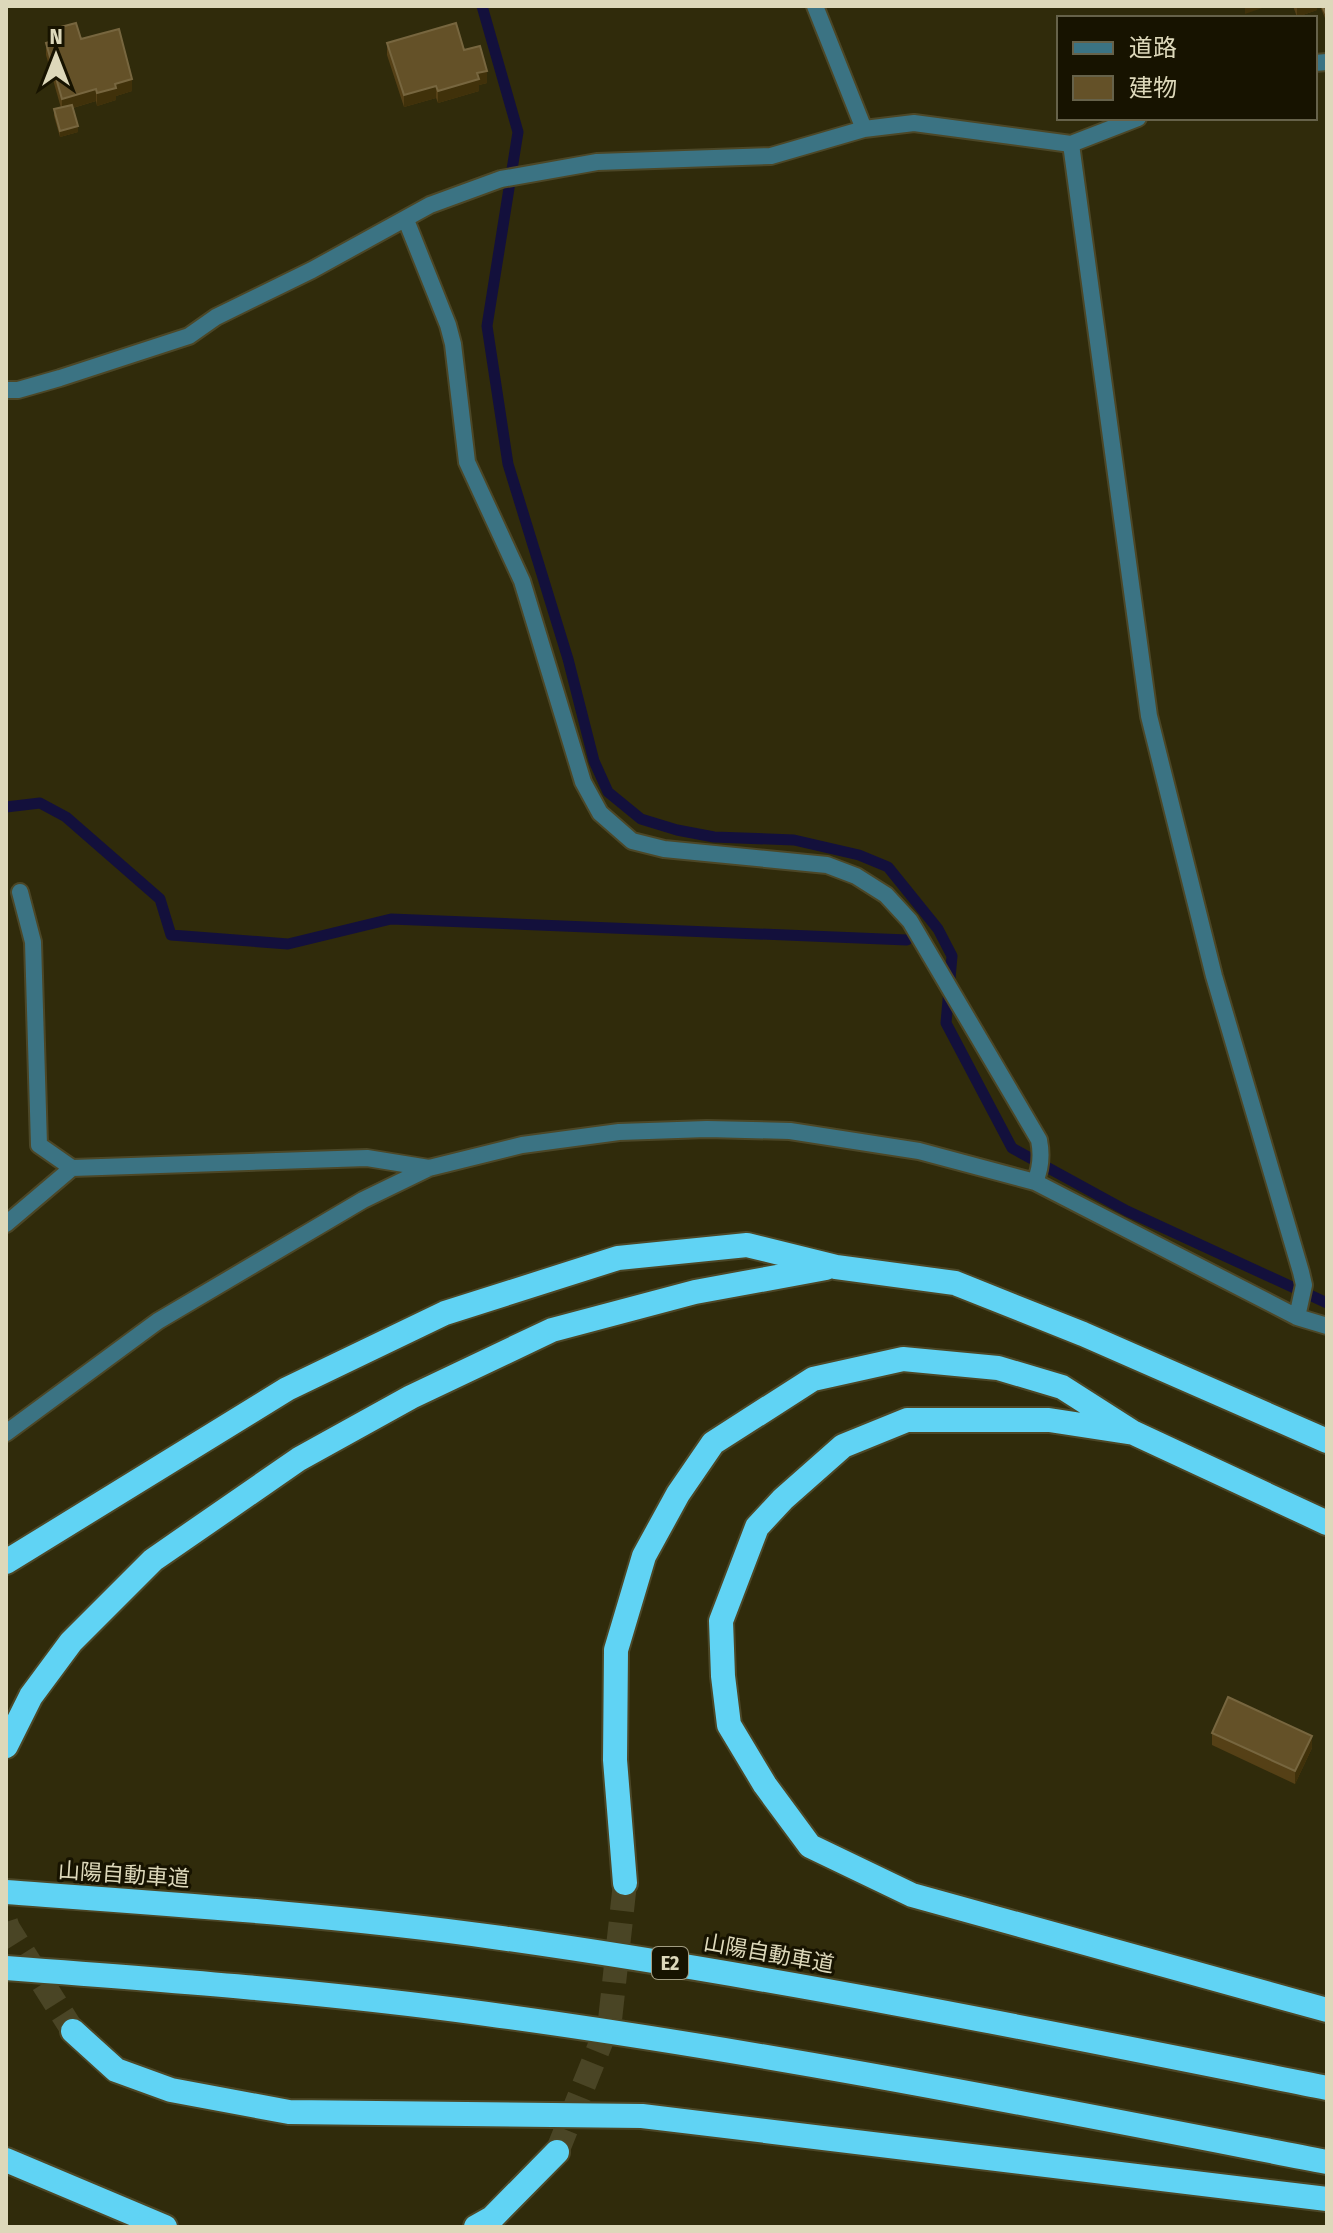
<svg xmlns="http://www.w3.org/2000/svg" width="1333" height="2233" font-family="'Fira Sans Condensed','Noto Sans JP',sans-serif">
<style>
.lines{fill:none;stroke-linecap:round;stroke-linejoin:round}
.stream{stroke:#13103c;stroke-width:11}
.highway-tunnel{stroke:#4a4525;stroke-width:24;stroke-dasharray:24 12;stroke-linecap:butt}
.street-casing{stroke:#4c4727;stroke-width:20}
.highway-casing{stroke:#4c4727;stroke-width:28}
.street{stroke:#3b7383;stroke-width:16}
.highway{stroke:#60d3f4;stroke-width:24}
.wall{fill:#554016}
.shaded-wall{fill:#40310a}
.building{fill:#645128;stroke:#77663f;stroke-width:2}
.labels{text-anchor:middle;stroke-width:6;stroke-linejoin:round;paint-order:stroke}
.shield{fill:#171300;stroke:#a29d82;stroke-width:2}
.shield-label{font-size:20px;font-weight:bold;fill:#ddd8ba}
.street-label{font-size:22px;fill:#ddd8ba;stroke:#171300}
</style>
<rect width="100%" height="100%" fill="#302b0b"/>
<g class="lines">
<path class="stream" d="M482,6L518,132L487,326L508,464L568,659L594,761L608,792L641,819L677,830L714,837L794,840L859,855L888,867L938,929L952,956L946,1023L1012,1148L1127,1211L1327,1303
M6,807L40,803L66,817L160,899L171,935L288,944L391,919L907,940"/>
<path class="highway-tunnel" d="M6,1922L8,1928L73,2031
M557,2152L610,2020L625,1883"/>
<g class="street-casing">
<path id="street" d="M815,6L864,129
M1315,63L1327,62
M1071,144L1149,716L1214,976L1301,1272L1304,1285L1297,1317
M406,220L448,325L453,344L467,462L522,581L583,782L600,813L632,841L664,849L827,865L856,876L886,895L910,921L1039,1140C1042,1155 1041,1168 1035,1182
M6,390H18L60,378L189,336L216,317L312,270L430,205L501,179L597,162L771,156L864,129L914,123L1071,144L1138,118
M20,892L33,942L39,1145L72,1168L367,1158L429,1168
M6,1224L72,1168
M6,1433L158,1321L363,1200L429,1168L522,1145L619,1132L707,1129L790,1131L919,1151L1035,1182L1297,1317L1327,1326"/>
</g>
<g class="highway-casing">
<path id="highway" d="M1134,1433L1049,1420H907L843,1446L783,1499L757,1527L721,1621L723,1676L729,1725L765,1785L810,1846L912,1895L1327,2010
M6,1562L287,1389L445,1313L618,1258L747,1245L836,1267L955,1283L1083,1334L1327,1441
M6,1746L31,1696L71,1642L153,1560L299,1459L411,1397L552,1330L695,1292L826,1268
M625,1883L615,1760L616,1650L644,1556L678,1494L713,1443L813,1379L903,1359L998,1368L1062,1387L1134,1433L1327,1523
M6,1892C171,1904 337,1915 501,1938C778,1977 1052,2033 1327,2088
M6,1968C167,1980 328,1992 487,2014C769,2052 1048,2108 1327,2162
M73,2031L116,2070L171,2090L289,2112L642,2116L1327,2199
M6,2160L165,2227
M476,2227L492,2218L557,2152"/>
</g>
<use href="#street" class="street"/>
<use href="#highway" class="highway"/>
</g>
<path class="wall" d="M1293,6H1317V10L1297,17Z
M1320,6H1327V23Z
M53,29L81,39L132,91L116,96V100L97,106L96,101L73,108L78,132L60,137L54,116V109L61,108L46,55V43L53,41Z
M387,43L464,50L487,83L479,85V91L438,103L436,98L404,107L387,55Z
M1212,1733L1312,1748L1295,1784L1212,1745Z"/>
<path class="shaded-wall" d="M1245,6H1268L1245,14Z
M1297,6H1317V10L1297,17Z
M487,71V83L479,85V91L438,103V91L477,73Z
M132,79V91L116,96V100L97,106V93L115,84Z
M436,86V98L404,107V95Z
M96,89V101L62,111V99Z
M78,126V132L60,137V131Z
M1312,1736V1748L1295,1784V1771Z"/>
<path class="building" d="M1322,6H1327V16Z
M76,23L81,39L119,29L132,79L115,84L116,88L97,93L96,89L62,99L46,43L56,40L53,29Z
M456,23L464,50L480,46L487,71L477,73L479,79L438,91L436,86L404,95L387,43Z
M72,105L78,126L60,131L54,109Z
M1228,1697L1312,1736L1295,1771L1212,1733Z"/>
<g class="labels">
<rect class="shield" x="652" y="1947" width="36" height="32" rx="6"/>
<g class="shield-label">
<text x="670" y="1970">E2</text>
</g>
<g class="street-label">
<text transform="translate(124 1874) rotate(4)" y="8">山陽自動車道</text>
<text transform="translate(769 1953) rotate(10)" y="8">山陽自動車道</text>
</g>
</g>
<rect width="1333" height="2233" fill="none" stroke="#ddd8ba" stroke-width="16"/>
<rect x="1057" y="16" width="260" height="104" fill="#171300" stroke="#66624a" stroke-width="2"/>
<rect x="1073" y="42" width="40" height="12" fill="#3b7383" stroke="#66624a" stroke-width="2"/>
<text x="1129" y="56" font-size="24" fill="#ddd8ba">道路</text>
<rect x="1073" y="76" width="40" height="24" fill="#645128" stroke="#66624a" stroke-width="2"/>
<text x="1129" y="96" font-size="24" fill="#ddd8ba">建物</text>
<g transform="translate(56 56)" stroke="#171300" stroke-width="6" paint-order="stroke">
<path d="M0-6L14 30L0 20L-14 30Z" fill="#ddd8ba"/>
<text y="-12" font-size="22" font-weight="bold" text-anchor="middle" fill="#ddd8ba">N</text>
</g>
</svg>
